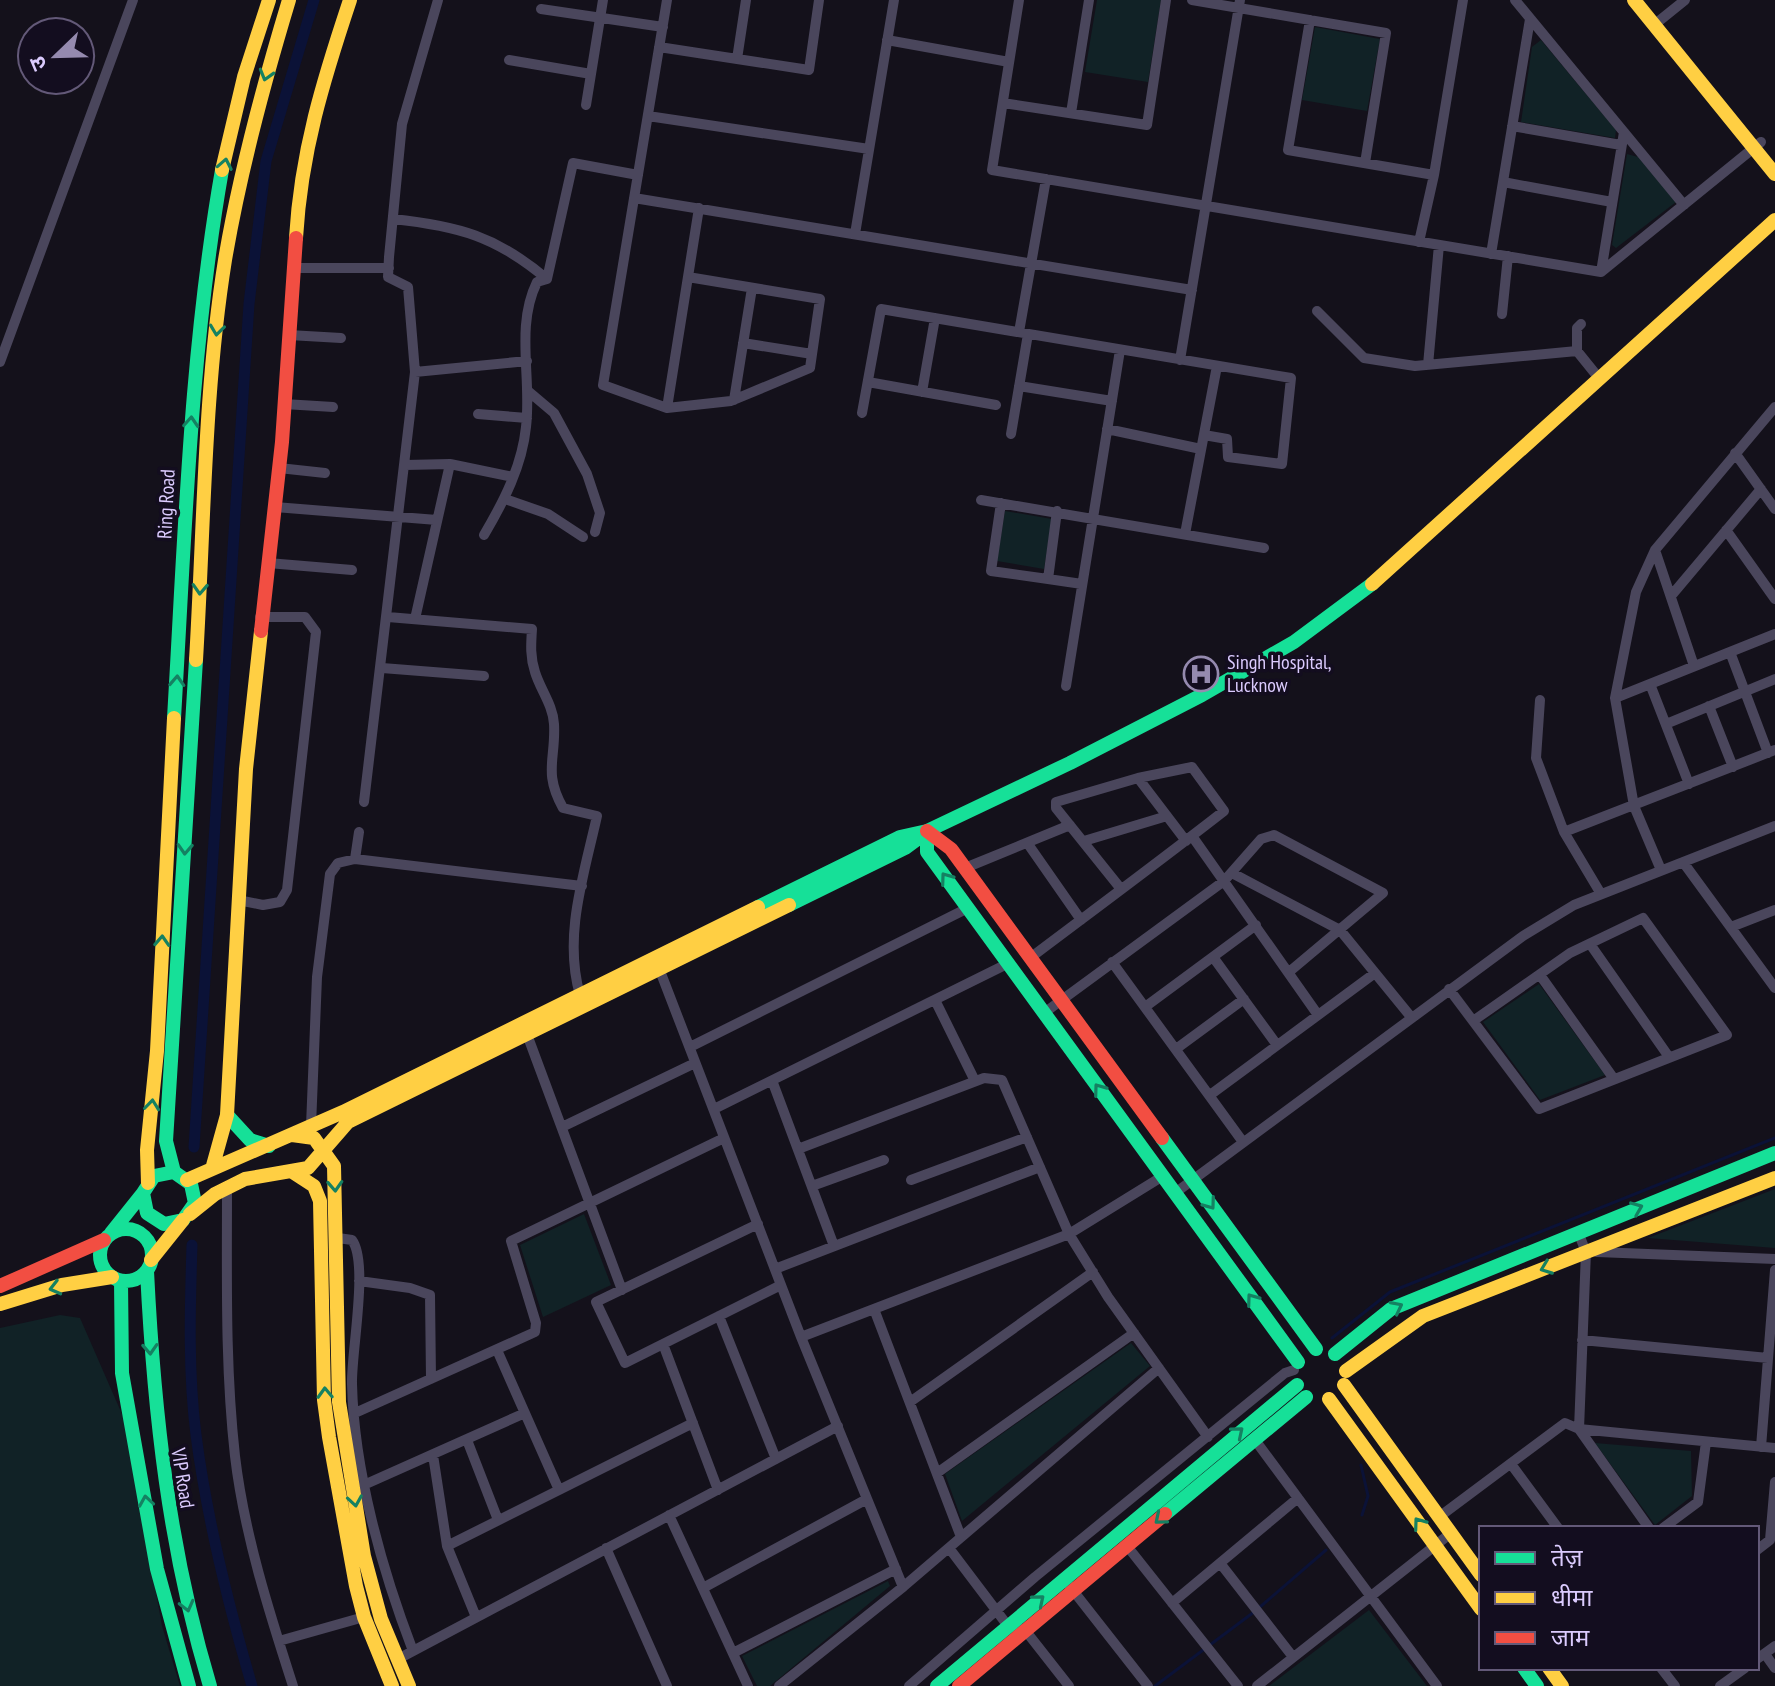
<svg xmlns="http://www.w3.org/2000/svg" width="1775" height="1686" font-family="'PT Sans Narrow','Noto Sans Devanagari',sans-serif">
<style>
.green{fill:#112226}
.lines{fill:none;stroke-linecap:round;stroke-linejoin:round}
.stream{stroke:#0b1237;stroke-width:3}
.canal{stroke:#0b1237;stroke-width:11}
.street{stroke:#4a465c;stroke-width:10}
.fast{stroke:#16e098;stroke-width:14}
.slow{stroke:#ffcf43;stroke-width:14}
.jam{stroke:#f24e42;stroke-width:14}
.oneway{stroke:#158162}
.labels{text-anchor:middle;stroke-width:7;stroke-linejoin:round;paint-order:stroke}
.street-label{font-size:20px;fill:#dbcbfe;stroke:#130d1f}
.poi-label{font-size:20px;fill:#dbcbfe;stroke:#130d1f;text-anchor:start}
</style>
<rect width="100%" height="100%" fill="#14111b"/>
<path class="green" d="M1097,0H1161L1148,82L1085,72Z
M1315,27L1380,39L1367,111L1302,100Z
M1541,40L1616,130L1615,138L1521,122L1532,47Z
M1627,154L1638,157L1676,202L1616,248L1612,245Z
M1005,511L1052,519L1044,569L997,561Z
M1539,984L1605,1075L1540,1100L1483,1022Z
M1775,1189V1248L1648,1238Z
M584,1214L611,1285L543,1317L520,1245Z
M60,1315L80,1318L125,1421L162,1626L180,1686H0V1328Z
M1131,1343L1150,1366L962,1521L945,1474Z
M1595,1443L1691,1451L1692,1496L1655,1525Z
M888,1581L890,1586L770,1686H757L742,1656Z
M1369,1610L1427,1686H1269Z"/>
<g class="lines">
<path class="stream" d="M1332,1338L1390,1292L1775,1138
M1361,1465L1368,1496L1362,1515
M1260,1607L1326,1550
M1155,1686L1254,1612"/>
<path class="canal" d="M194,1147L249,304L266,161L314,0
M192,1245C190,1308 188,1372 196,1435C207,1520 228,1604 252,1686"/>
<path class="street" d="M667,0L603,385L667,408L731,401L810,368L820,299L688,277
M1019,0L992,170L1601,272L1761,142
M1192,0L1386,33L1365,163
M1515,0L1684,205
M541,9L663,27
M1310,20L1288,150L1434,175
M1654,25L1685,0
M887,40L1009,62
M659,47L809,70L819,0
M737,59L746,0
M509,60L591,74
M1003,103L1147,125L1166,0
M586,105L603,0
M1071,113L1089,0
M648,116L869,149
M1512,126L1621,145
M1503,182L1612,202
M634,198L1192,290
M393,219C458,226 496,236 547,279
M855,234L894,0
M1419,242L1434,175L1463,0
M1491,254L1530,19
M294,268H389
M1601,272L1624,132
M547,279L573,163L638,175
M1317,311L1364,358L1415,366L1577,351L1598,377
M1502,314L1508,256
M1019,332L1046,179
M289,335L341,338
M743,343L812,354
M1577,351V328L1581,324
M1180,360L1240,0
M0,362L133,0
M1428,365L1439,245
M415,372L527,361
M868,382L996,405
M1019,386L1112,401
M528,391L554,413L587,474L600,513L595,532
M922,392L935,318
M734,400L752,288
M284,404L333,407
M667,408L699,208
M862,413L881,309L1291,378L1282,464L1228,457L1227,439L1204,435
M478,414L527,418
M1107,429L1201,449
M1011,434L1028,334
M1735,453L1775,509
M405,465L450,464L513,477
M279,468L325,473
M505,499L548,514L583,537
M981,500L1264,548
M1001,503L991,571L1048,579L1057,511
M275,507L437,520
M1726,530L1775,599
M1185,534L1217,366
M484,535C504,501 522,466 526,427C532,378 515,327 537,282L547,279
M1655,550L1694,666
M268,563L352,570
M1048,579L1082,584
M1671,596L1761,489
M388,617L532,629C531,644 530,657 535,672C540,689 553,705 554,724C556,759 543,772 563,808L597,816C584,875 563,936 580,995
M415,619L450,464
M1730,652L1768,753
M382,668L484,676
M1650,684L1689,784
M1066,686L1120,350
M1615,698L1775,634
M1540,700L1536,758L1564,832L1601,894
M1709,706L1733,767
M1666,724L1775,679
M1138,778L1186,841
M364,802L415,372L408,287L388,277L389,257L402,124L438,0
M1564,832L1775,750
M1192,836L1318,1015
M1084,841L1167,816
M1028,844L1081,920
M355,859L359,832
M1683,862L1775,988
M965,868L1070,825
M1661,870L1634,806L1615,698L1636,592L1655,550L1775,407
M1232,873L1340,930L1411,1017
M238,900L263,905L280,902L287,890L316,632L305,617H260
M1731,927L1775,910
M1590,944L1669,1057
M1213,957L1277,1045
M1030,958C1095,909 1160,861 1224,811L1192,767L1138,778L1056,802V808L1121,889
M1112,962L1243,1142
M657,963L801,1337L903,1587
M1540,975L1614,1079
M1449,989L1539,1109L1727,1035L1643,918L1570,953L1473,1021
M935,1000L975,1081
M1145,1007L1256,925
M1044,1013L1224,881L1261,839L1274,835L1383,893L1289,972
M525,1029L622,1290
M690,1047L968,908
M1176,1049L1244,999
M773,1083L834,1246
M1210,1095L1375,973
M714,1109L1009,963
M311,1126L317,977L330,874L338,863L355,859L582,886
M562,1127L695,1063
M798,1149L984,1078L1002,1080L1069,1234L1108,1297L1208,1437
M911,1180L1027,1137
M812,1186L884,1160
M227,1188C227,1277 225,1367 235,1456C244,1533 269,1612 293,1686
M1175,1193L1523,936L1574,905L1775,826
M758,1224L596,1302L625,1363L781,1285
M1578,1232L1586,1252L1579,1429L1649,1528
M338,1238L352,1240C369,1263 351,1353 352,1384C354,1471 382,1570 413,1651
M1597,1252L1775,1259
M775,1269L1040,1167
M359,1281L410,1288L430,1295L431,1379
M874,1309L961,1537
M719,1316L776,1459
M801,1337L1069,1234L1163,1176
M1582,1340L1768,1358
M663,1344L718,1490
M497,1350L559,1490
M910,1402L1093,1272
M355,1413L535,1332L536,1323L511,1241L724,1138
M467,1440L498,1520
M1255,1440L1437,1686
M1761,1447L1775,1270
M433,1455L447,1546L476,1617
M1511,1464L1558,1528
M937,1473L1134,1333
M366,1484L525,1413
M669,1515L748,1686
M1439,1517L1565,1423L1579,1429L1775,1448
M1663,1528L1698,1502L1706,1442
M447,1546L693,1423
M1127,1546L1238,1686
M606,1548L667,1686
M949,1548L1008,1626L1025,1630L1069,1686
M1757,1550L1770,1540L1775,1482
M1220,1563L1293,1657
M1064,1579L1148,1686
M703,1588L867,1499
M1172,1603L1298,1498
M279,1641L364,1617
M733,1653L896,1569
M1765,1654L1775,1668
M398,1659L838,1426
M1757,1659L1775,1646
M1661,1668L1675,1686
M779,1686L903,1587L1159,1368
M909,1686L1035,1577L1285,1373L1294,1370
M1257,1686L1451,1533
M1720,1686L1745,1668"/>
<path class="fast" d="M174,718C185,535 190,352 222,170
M927,831V852L1298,1362
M789,905L905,848L924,834
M758,907L900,837L927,831L1070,763L1202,695L1294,642L1372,584
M227,1115L250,1140L269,1146
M1162,1138L1316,1349
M174,1172L154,1176L143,1193L147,1213L164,1224L183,1220L195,1203L191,1184L174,1172L166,1141L196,660
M100 1255a26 26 0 1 1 52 0a26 26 0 1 1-52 0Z
M111,1233L143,1193
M147,1271C154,1413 169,1550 210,1686
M121,1281L122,1373L157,1569L189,1686
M1335,1354L1391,1309L1775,1153
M1165,1514L1306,1397
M1524,1668L1537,1686
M937,1686L1297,1385"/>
<path class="slow" d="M1634,0L1775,174
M222,170L244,77L269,0
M296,238C301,152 323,81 350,0
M1372,584L1775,220
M196,660C204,527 204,391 225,260C240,171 263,86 289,0
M292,1135L314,1138L334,1166L339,1402L364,1556L381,1619L409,1686
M212,1169L227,1115L246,769L261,631
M294,1173L314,1186L320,1201L324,1400L329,1437L356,1586L364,1617L392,1686
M187,1180L343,1112L758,907
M148,1183L147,1150L157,1051L174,718
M190,1214L215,1194L245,1179L308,1168L348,1122L789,905
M151,1260L183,1220
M0,1304L62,1285L112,1277
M1346,1371L1423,1316L1775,1178
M1344,1385L1481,1575
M1329,1399L1481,1609
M1549,1668L1562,1686"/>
<path class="jam" d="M261,631L282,442L296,238
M927,831L951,849L1162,1138
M0,1286L104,1240
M959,1686L1165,1514"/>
</g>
<defs><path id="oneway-chevron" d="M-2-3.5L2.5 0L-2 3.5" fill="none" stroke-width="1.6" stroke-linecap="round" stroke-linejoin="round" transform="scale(2)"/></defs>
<g class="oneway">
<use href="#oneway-chevron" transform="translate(266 75) rotate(106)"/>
<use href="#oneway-chevron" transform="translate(225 164) rotate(-79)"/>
<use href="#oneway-chevron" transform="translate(217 330) rotate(97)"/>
<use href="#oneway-chevron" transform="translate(191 422) rotate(-86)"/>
<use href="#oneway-chevron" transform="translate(200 589) rotate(93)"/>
<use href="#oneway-chevron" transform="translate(177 681) rotate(-87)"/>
<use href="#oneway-chevron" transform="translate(185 849) rotate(93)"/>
<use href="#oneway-chevron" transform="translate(946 878) rotate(-126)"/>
<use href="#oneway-chevron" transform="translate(162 941) rotate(-87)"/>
<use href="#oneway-chevron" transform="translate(1099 1089) rotate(-126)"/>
<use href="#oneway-chevron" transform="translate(152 1105) rotate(-84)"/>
<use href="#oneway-chevron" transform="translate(335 1186) rotate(87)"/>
<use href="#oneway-chevron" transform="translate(1210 1204) rotate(54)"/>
<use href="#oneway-chevron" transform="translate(1637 1208) rotate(-22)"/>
<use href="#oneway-chevron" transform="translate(1546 1268) rotate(159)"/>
<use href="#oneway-chevron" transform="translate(55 1288) rotate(166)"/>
<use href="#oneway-chevron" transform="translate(1252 1299) rotate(-126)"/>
<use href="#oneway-chevron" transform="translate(1397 1307) rotate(-27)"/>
<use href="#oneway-chevron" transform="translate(150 1349) rotate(87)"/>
<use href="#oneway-chevron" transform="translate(325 1393) rotate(-92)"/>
<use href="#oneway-chevron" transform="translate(1238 1432) rotate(-40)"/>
<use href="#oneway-chevron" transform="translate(146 1501) rotate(-99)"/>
<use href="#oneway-chevron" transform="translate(355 1501) rotate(81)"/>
<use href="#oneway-chevron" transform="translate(1160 1519) rotate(140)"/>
<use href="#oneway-chevron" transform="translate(1419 1523) rotate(-126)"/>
<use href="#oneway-chevron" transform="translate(1039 1600) rotate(-40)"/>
<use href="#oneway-chevron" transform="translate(187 1606) rotate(76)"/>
</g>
<defs>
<g id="hospital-ring" transform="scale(1.8)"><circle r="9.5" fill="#130d1f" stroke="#958aaf" stroke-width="1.5"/><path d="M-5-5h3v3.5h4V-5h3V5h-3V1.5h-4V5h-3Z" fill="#958aaf"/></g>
</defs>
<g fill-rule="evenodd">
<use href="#hospital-ring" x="1201" y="674"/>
</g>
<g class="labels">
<g class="street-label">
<text transform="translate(166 504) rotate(-87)" y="7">Ring Road</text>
<text transform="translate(183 1478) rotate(81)" y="7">VIP Road</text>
</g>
<g class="poi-label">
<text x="1227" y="669">Singh Hospital,<tspan x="1227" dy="23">Lucknow</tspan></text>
</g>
</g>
<rect x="1479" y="1526" width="280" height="144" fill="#130d1f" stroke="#635978" stroke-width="2"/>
<rect x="1495" y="1552" width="40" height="12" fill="#16e098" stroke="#635978" stroke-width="2"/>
<text x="1551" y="1566" font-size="24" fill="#dbcbfe">तेज़</text>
<rect x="1495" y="1592" width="40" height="12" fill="#ffcf43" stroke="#635978" stroke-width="2"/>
<text x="1551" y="1606" font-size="24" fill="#dbcbfe">धीमा</text>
<rect x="1495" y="1632" width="40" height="12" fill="#f24e42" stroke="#635978" stroke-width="2"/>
<text x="1551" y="1646" font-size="24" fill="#dbcbfe">जाम</text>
<g transform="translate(56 56) rotate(247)"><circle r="38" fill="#130d1f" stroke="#635978" stroke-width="2"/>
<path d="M0-6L14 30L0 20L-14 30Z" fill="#958aaf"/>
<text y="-12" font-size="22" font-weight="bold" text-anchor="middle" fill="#dbcbfe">उ</text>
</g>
</svg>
